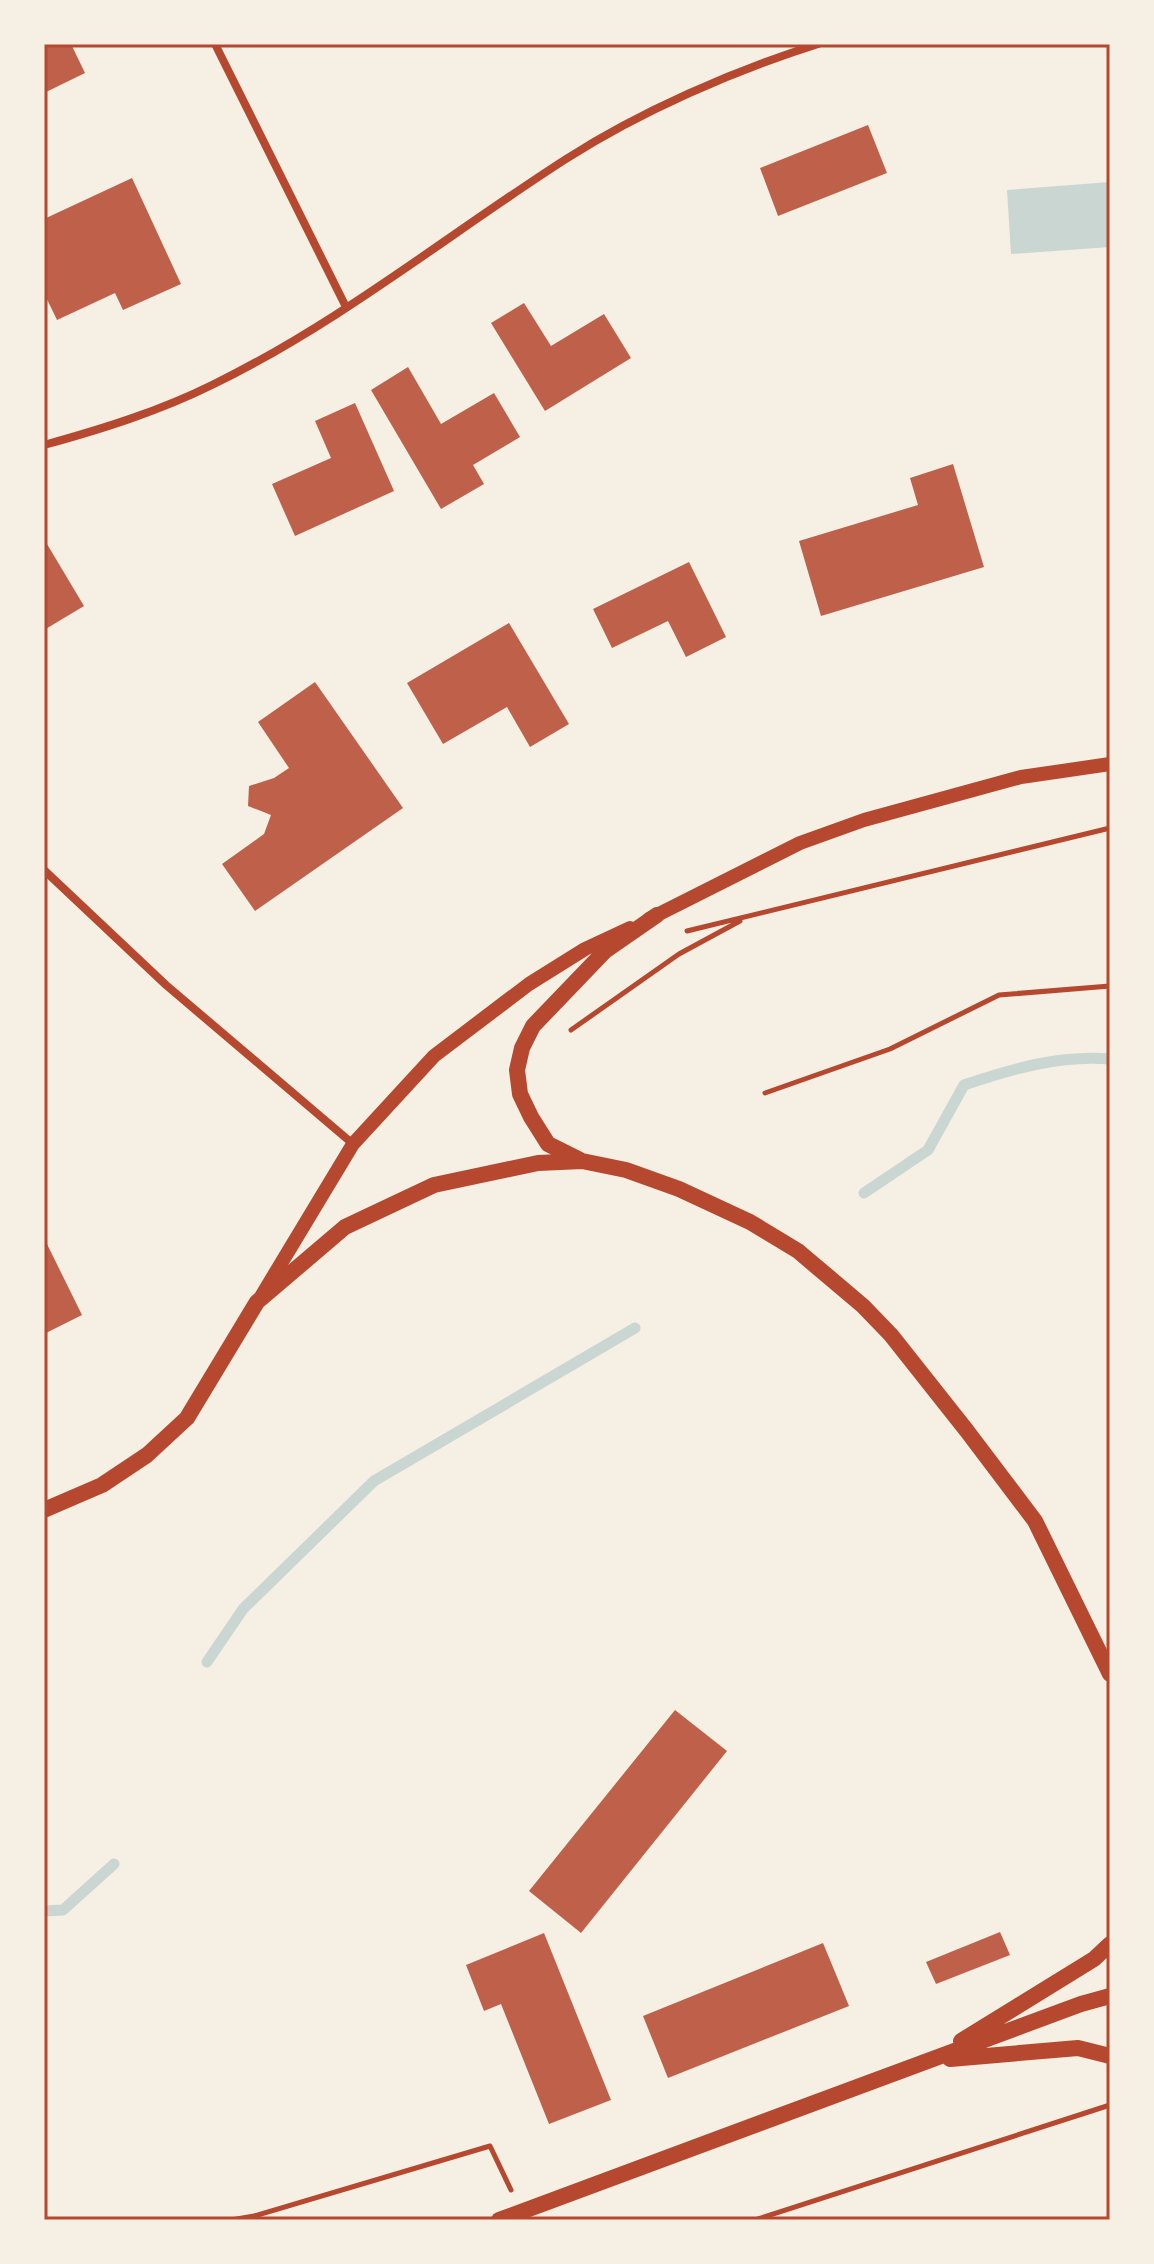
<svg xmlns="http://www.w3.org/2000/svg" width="1154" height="2264" font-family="Quicksand,sans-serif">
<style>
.water{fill:#c9d6d2}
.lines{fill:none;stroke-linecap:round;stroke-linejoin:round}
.stream{stroke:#c9d6d2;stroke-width:11}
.building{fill:#bf614a}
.path{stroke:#b5482f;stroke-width:5}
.minor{stroke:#b5482f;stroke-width:8}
.tertiary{stroke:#b5482f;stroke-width:14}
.secondary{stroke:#b5482f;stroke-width:16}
.neatline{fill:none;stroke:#b5482f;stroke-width:3}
</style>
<rect width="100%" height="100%" fill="#f6efe4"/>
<path class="water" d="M1110,182V247L1011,254L1007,190Z"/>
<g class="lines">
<path class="stream" d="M864,1193L928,1150L964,1085C1011,1069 1059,1055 1110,1059
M207,1662L243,1609L374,1481L635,1328
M44,1911L63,1910L114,1864"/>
</g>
<path class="building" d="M44,44H71L85,73L44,93Z
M868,125L887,173L778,216L760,168Z
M132,178L181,284L123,310L115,293L57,320L44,293V219Z
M524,303L551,346L604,314L631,358L545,411L491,323Z
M408,367L441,424L494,393L520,437L473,465L484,484L441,509L371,390Z
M355,403L394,491L295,536L272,484L331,458L315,421Z
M953,464L984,567L821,616L799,541L918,505L910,478Z
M44,539L84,606L44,630Z
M689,562L726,637L686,657L668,621L612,648L593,609Z
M509,623L569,724L530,747L507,707L443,744L407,683Z
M315,682L403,808L255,911L222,864L264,834L271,815L248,806L249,786L274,778L289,768L258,722Z
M44,1238L82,1315L44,1334Z
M675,1710L727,1751L581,1933L529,1891Z
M1000,1932L1010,1955L936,1984L926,1962Z
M544,1933L611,2100L549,2124L501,2004L484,2011L466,1965Z
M823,1943L849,2006L668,2078L643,2016Z"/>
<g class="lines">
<path class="path" d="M687,931L1110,828
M571,1030L679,954L740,921
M765,1093L890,1049L999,995L1110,986
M231,2220L254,2216L490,2146L511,2190
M755,2220L1110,2105"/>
<path class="minor" d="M215,44L346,307
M44,445C102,429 160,411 214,384C339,323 449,234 566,159C641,111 733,71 818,44
M44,870L166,985L353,1144"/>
<path class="tertiary" d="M649,919L800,843L864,820L1021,777L1110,764
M262,1295L353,1144L434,1056L529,984L585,949L630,928"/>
<path class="secondary" d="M580,1160L548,1144L531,1117L520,1094L517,1070L522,1048L533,1026L605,951L657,915
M44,1510L102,1485L147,1455L187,1418L257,1302L345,1227L434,1185L538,1163L582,1161L626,1170L679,1189L750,1222L798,1251L863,1306L891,1335L967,1431L1035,1521L1110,1674
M961,2041L1094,1959L1110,1944
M950,2059L1078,2048L1110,2056
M499,2220L1081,2004L1110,1996"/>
</g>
<rect width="1154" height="2264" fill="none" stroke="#f6efe4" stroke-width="92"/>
<rect x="46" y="46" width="1062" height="2172" class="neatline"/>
</svg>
